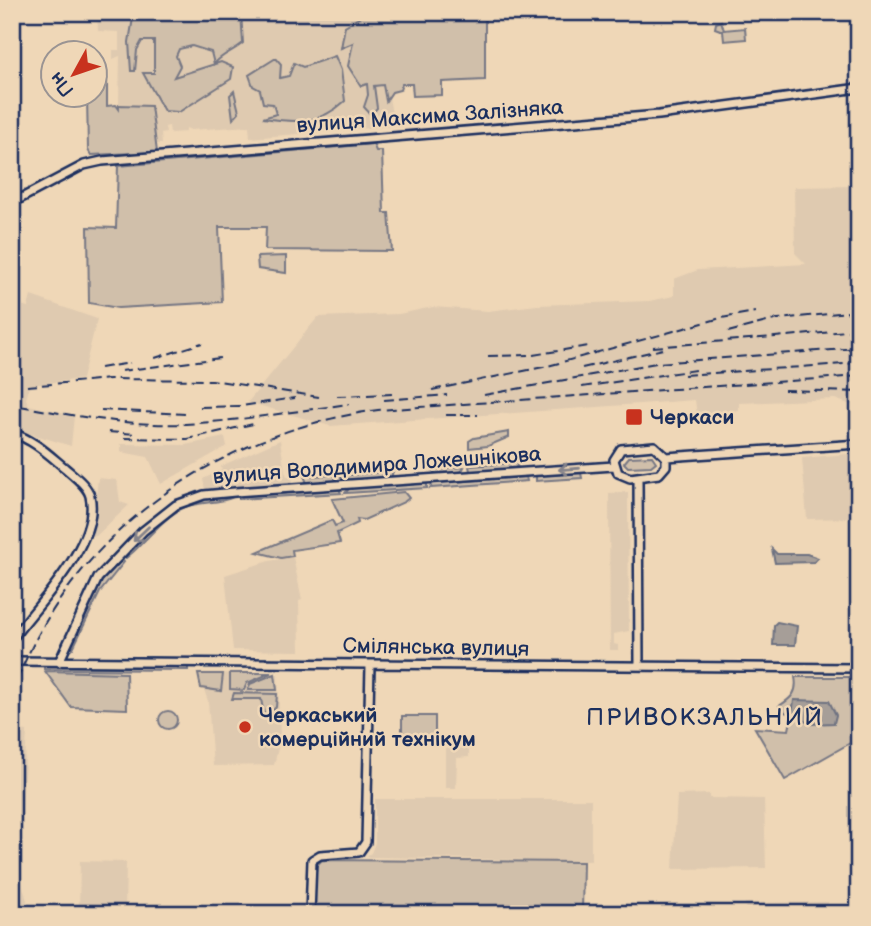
<svg xmlns="http://www.w3.org/2000/svg" width="871" height="926" font-family="'Balsamiq Sans',sans-serif">
<style>
.built{fill:#dfcab0}
.green{fill:#d0bfaa;stroke:#767784;stroke-width:2}
.water{fill:#a69e98;stroke:#6e7281;stroke-width:2}
.lines{fill:none;stroke-linecap:round;stroke-linejoin:round}
.secondary-casing{stroke:#1b2f5e;stroke-width:12}
.secondary{stroke:#efd7b7;stroke-width:7}
.rail{stroke:#1b2f5e;stroke-width:2;stroke-dasharray:10 5;stroke-linecap:butt}
.oneway{stroke:#85838a}
.poi-dot{fill:#c8321e;stroke:#efd7b7;stroke-width:2.5}
.labels{text-anchor:middle;stroke-width:5;stroke-linejoin:round;paint-order:stroke}
.street-label{font-size:21px;fill:#1b2f5e;stroke:#efd7b7}
.poi-label{font-size:21px;font-weight:bold;fill:#1b2f5e;stroke:#efd7b7;text-anchor:start}
.quarter-label{font-size:24px;letter-spacing:2px;fill:#1b2f5e;stroke:#efd7b7}
</style>
<rect width="100%" height="100%" fill="#efd7b7"/>
<filter id="ink" filterUnits="userSpaceOnUse"><feTurbulence type="fractalNoise" baseFrequency=".0143" numOctaves="2"/><feDisplacementMap in="SourceGraphic" scale="14" xChannelSelector="R" yChannelSelector="G"/><feConvolveMatrix kernelMatrix="1 2 1 2 8 2 1 2 1" color-interpolation-filters="sRGB"/></filter>
<g filter="url(#ink)">
<path class="built" d="M97,12H486V80L402,84L400,90L392,92L389,97L394,126L250,138L249,126L191,130L186,128V132L170,133L169,126L165,127L166,133L161,134L162,144H156L151,106L119,105L120,56L113,59V50H119V32L98,31Z
M859,186V408L835,399L739,403V410L697,415L695,400L330,426L248,402L318,317L399,314L433,307L488,311L537,305L649,301L674,296V279L698,270L806,264L795,253L794,187Z
M31,296L97,319L82,379L30,385L26,399L29,405L74,416L71,446L12,428V302L28,307Z
M225,437L227,446L161,484L148,457L121,452V444L185,445Z
M280,440L285,472L287,476H293V483L205,490L203,479L222,470L221,466Z
M859,453V518L807,519L802,458Z
M98,478L117,480L120,502L129,505L96,536L92,535Z
M628,492L629,631L614,634V644L618,645V650H610L609,493Z
M293,557L302,600L299,601L300,651L233,650L225,575L269,561Z
M198,673L278,674L280,740L274,765L213,766L208,701Z
M12,729L27,731L18,870L28,904L45,909L79,912L80,861L126,862L125,912L12,914Z
M445,748H469V757L457,758L456,788H445Z
M709,794V798L764,799L766,868L673,869L677,795Z
M375,799H591V861L365,857L371,853L375,843Z
M828,902V914H746L745,903Z"/>
<path class="green" d="M124,12H241L243,43C234,51 222,54 214,64L211,52L192,46L179,49L176,56L180,66L174,77L221,62L233,67L231,79L179,112L164,111L143,73H154V41H142L137,50L135,71H131L129,42L133,18Z
M369,12H485V80L442,82V95L413,96L412,84H402L400,90L392,92L386,101L383,85L374,86L377,108L371,115L364,107L368,95L367,84L361,86L348,66L353,43L341,48L345,26Z
M721,21L724,30L745,28L746,39L724,41L723,31L715,28L716,23Z
M335,56L341,70L345,101C319,125 297,123 263,118L276,114L273,104L263,103L260,90L253,86L249,75L276,58L281,64L280,78L289,76L294,63L303,67Z
M95,83H107V106L116,105L119,109V105L151,106L157,152L91,155L88,150L87,95L94,94Z
M234,91L239,112L233,119L230,95Z
M373,144L376,151H382L384,213H389L392,251L265,250L266,227H219L222,302L118,308L89,303L88,227L116,228L118,166Z
M286,256V273L258,269L257,257Z
M509,432V437L488,446L469,448V441L474,438Z
M652,456L656,462L651,466L628,467L624,463L629,457Z
M520,463L513,470L475,472L470,471L469,466Z
M464,467L461,473L438,475L433,471V469Z
M393,471L391,478L344,481L340,476Z
M581,473L582,478L536,481V476Z
M336,475L335,481L307,483L304,476Z
M526,477L527,481L430,488L433,483Z
M427,483V488L345,493L350,488Z
M339,489L341,493L239,499V495Z
M404,492L409,498L404,502L364,520L357,519L358,523L337,533L340,543L292,550L293,556L281,558L257,552L332,520L335,526L343,523L332,499Z
M233,497C220,504 200,501 185,507C166,515 148,538 133,552L126,558L123,555C154,526 187,492 233,497Z
M120,558L124,562L100,592L73,648H69L94,590Z
M44,666L188,667V670L44,669Z
M45,671L126,673L127,709L71,707Z
M271,673L247,683L244,690L230,689V673Z
M223,674L221,691L201,688L198,674Z
M275,674L277,690H248L250,684Z
M795,677H859V738L785,780L755,728L789,730L792,715L780,710L779,706C792,698 798,692 795,677Z
M234,693L277,694L276,707L270,714L264,715L261,699H232Z
M159 720a9 9 0 1 1 18 0a9 9 0 1 1-18 0Z
M402,716H435V737H402Z
M322,860L583,862L582,914H315V867Z"/>
<path class="water" d="M772,549L777,554H807L818,558L814,562L775,563Z
M777,622L797,626L795,645H773L774,625Z
M794,700L829,701L836,715L834,723L810,724L792,714Z"/>
<g class="lines">
<g class="secondary-casing">
<path id="secondary" d="M12,203L84,165L102,161L659,115L859,88
M12,433C34,440 48,454 65,468C74,476 87,485 90,496C101,542 38,604 12,639
M654,446L666,457V466L659,474L630,478L618,473L614,460L621,449Z
M666,457L859,444
M638,477L639,666
M12,661L859,668
M59,662L98,578L143,531L176,505L204,495L235,492L614,466
M310,914L312,860L320,855L359,852L366,842L370,665"/>
</g>
<use href="#secondary" class="secondary"/>
<path class="rail" d="M855,254H859
M857,268L859,267
M728,332L778,319L859,311
M653,347L859,330
M488,356L533,355L588,346
M155,358L202,343
M100,368L130,363
M582,368L663,349
M121,371L220,358
M684,375L859,363
M27,386L110,379L212,380L319,397
M582,387L695,370
M432,390L548,366L721,318L755,312
M784,390L859,392
M484,395L656,363L859,348
M337,396L393,394
M384,400L447,395
M20,406C75,416 129,426 185,424C240,421 295,411 349,404
M200,407L242,406L295,398
M101,410L185,414
M446,415H478
M108,432L135,434
M124,438L187,439L253,424
M12,694C67,536 216,432 378,410L859,376"/>
</g>
<defs><path id="oneway-shaft" d="M-6 0H5M1.5-3L5.5 0L1.5 3" fill="none" stroke-width="1.6" stroke-linecap="round" stroke-linejoin="round" transform="scale(1.75)"/></defs>
<g class="oneway">
<use href="#oneway-shaft" transform="translate(569 469) rotate(176)"/>
<use href="#oneway-shaft" transform="translate(141 534) rotate(136)"/>
</g>
</g>
<g class="poi-dot">
<rect x="625" y="408" width="18" height="18" rx="3.5"/>
<circle cx="245" cy="727" r="7"/>
</g>
<g class="labels">
<g class="street-label">
<text transform="translate(430 116) rotate(-4)" y="7">вулиця Максима Залізняка</text>
<text transform="translate(377 465) rotate(-4)" y="7">вулиця Володимира Ложешнікова</text>
<text transform="translate(436 647) rotate(1)" y="7">Смілянська вулиця</text>
</g>
<g class="poi-label">
<text x="650" y="424">Черкаси</text>
<text x="259" y="722">Черкаський<tspan x="259" dy="24">комерційний технікум</tspan></text>
</g>
<g class="quarter-label">
<text x="705" y="725">ПРИВОКЗАЛЬНИЙ</text>
</g>
</g>
<rect width="871" height="926" fill="none" stroke="#efd7b7" stroke-width="42"/>
<rect x="21" y="21" width="829" height="884" fill="none" stroke="#1b2f5e" stroke-width="2.5" filter="url(#ink)"/>
<g transform="translate(74 74) rotate(230)"><circle r="33" fill="#efd7b7" stroke="#9a9493" stroke-width="2"/>
<path d="M0-5L12 26L0 18L-12 26Z" fill="#c8321e"/>
<text y="-10" font-size="19" font-weight="bold" text-anchor="middle" fill="#1b2f5e">Пн</text>
</g>
</svg>
